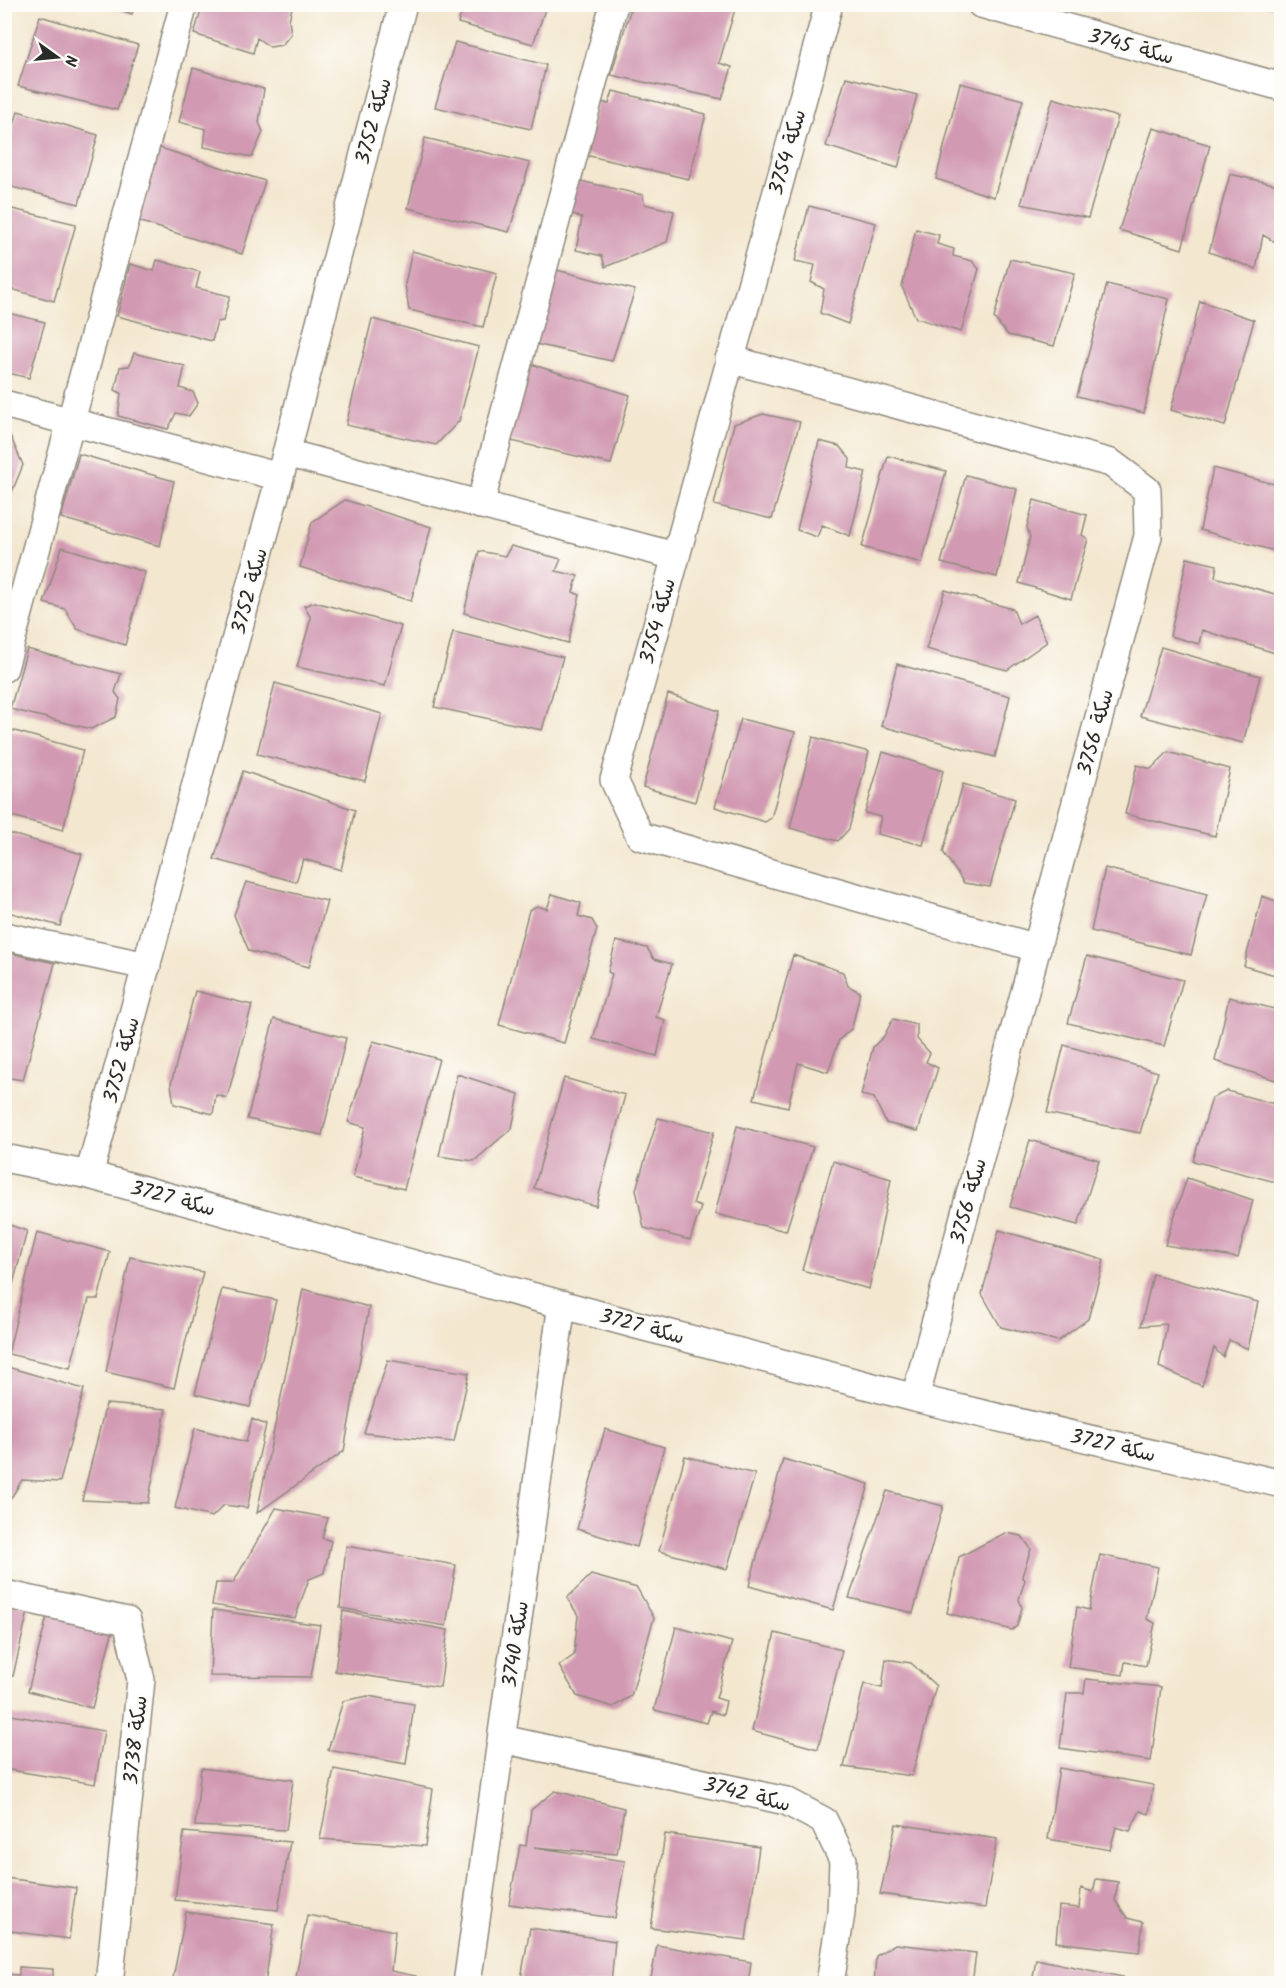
<svg xmlns="http://www.w3.org/2000/svg" width="1286" height="1988" font-family="Kalam,'Playpen Sans Arabic',sans-serif">
<style>
.building{fill:#d19ab2}
.lines{fill:none;stroke-linecap:round;stroke-linejoin:round}
.minor-casing{stroke:#8f897d;stroke-width:30}
.minor{stroke:#fff;stroke-width:27}
.labels{text-anchor:middle;stroke-width:4.5;stroke-linejoin:round;paint-order:stroke}
.street-label{font-size:21px;fill:#2b2b2b;stroke:#fdfcf7}
</style>
<rect width="100%" height="100%" fill="#fdfcf7"/>
<filter id="ink" filterUnits="userSpaceOnUse"><feTurbulence type="fractalNoise" baseFrequency=".0167" numOctaves="2"/><feDisplacementMap in="SourceGraphic" scale="12" xChannelSelector="R" yChannelSelector="G"/><feConvolveMatrix kernelMatrix="1 2 1 2 8 2 1 2 1" color-interpolation-filters="sRGB"/></filter>
<filter id="wash" filterUnits="userSpaceOnUse"><feTurbulence type="fractalNoise" baseFrequency=".008" numOctaves="4" result="noise"/><feDisplacementMap in="SourceGraphic" scale="24" xChannelSelector="R" yChannelSelector="G"/><feGaussianBlur stdDeviation="1.35" result="paint"/><feColorMatrix in="noise" values="0 0 0 0 0 0 0 0 0 0 0 0 0 0 0 0 0 1.4 0 .05"/><feComposite in="paint" operator="in"/></filter>
<g filter="url(#wash)">
<rect width="100%" height="100%" fill="#f3e7cf"/>
<g id="blocks">
<path class="building" d="M102,4H135L132,14Z
M203,4H293L289,20L291,34L282,45L270,47L257,38L253,53L194,34Z
M464,4H547L533,44L458,23Z
M632,4L736,6L719,63L732,67L722,99L611,75Z
M1263,4H1282V10L1263,5Z
M40,16L138,45L117,110L18,86Z
M455,42L546,65L531,129L435,107Z
M193,68L264,89L259,122L263,132L252,157L204,147L206,129L179,122Z
M846,77L917,95L898,168L826,146Z
M960,83L1023,100L994,197L936,179Z
M613,91L706,114L689,179L585,155L597,101L609,104Z
M1053,98L1118,117L1088,218L1021,204Z
M18,111L98,135L79,204L4,185V161Z
M1153,128L1210,145L1182,249L1119,230Z
M425,138L530,163L509,232L408,208Z
M157,147L265,181L242,254L138,221Z
M1230,174L1282,186V246L1263,235L1256,269L1209,252Z
M576,180L643,195L644,204L674,211L667,242L605,267L602,256L576,250L582,218L569,212Z
M809,206L876,223L848,324L820,313L824,289L811,282L815,265L795,261Z
M4,207L76,224L54,301L4,287Z
M916,229L939,235L937,244L954,249L953,256L972,261L979,269L961,332L916,318L902,287Z
M412,251L497,273L483,327L409,310L405,284Z
M1010,259L1075,273L1054,346L1008,335L994,318Z
M157,260L200,272L196,288L230,296L223,321L217,322L212,341L117,316L130,264L154,271Z
M545,267L635,290L612,361L526,342Z
M1107,284L1169,299L1144,413L1077,396Z
M1200,301L1254,320L1225,426L1171,410Z
M4,312L45,322L29,378L4,372Z
M372,319L479,347L459,421L436,445L346,425Z
M134,353L185,366L180,388L193,392L198,403L189,416L176,413L168,429L118,416L121,393L115,390L120,367L129,366Z
M527,363L630,395L611,464L507,440Z
M763,414L800,422L772,519L714,505L734,424Z
M4,432L9,433L23,465L5,509Z
M819,441L839,446L850,459L849,468L866,472L850,536L822,525L817,537L797,530Z
M79,454L174,481L160,546L61,518Z
M888,456L946,471L922,563L862,547Z
M1213,468L1282,486V553L1200,530Z
M966,475L1017,489L997,577L941,563Z
M345,500L431,527L411,601L300,567L312,522Z
M1034,500L1087,515L1082,535L1088,539L1071,599L1019,583L1030,537L1027,527Z
M511,546L561,559L556,571L578,576L573,592L580,595L568,643L464,613L479,551L505,556Z
M62,547L145,572L125,645L77,629L65,609L44,603Z
M1187,558L1217,565L1215,577L1282,596V625L1275,653L1202,630L1199,644L1170,636Z
M945,590L1013,609L1019,624L1035,615L1047,642L1007,670L926,649Z
M315,602L401,626L385,686L297,667L311,618L304,606Z
M453,632L563,657L542,730L434,707Z
M1161,647L1260,676L1243,743L1140,716Z
M27,649L121,674L115,692L120,699L116,717L91,729L10,709Z
M897,664L1010,696L995,757L881,726Z
M275,683L382,714L365,781L257,754Z
M668,694L719,711L695,802L643,787Z
M741,719L795,732L771,818L765,822L715,807Z
M4,728L83,750L63,830L4,814Z
M813,737L869,752L849,829L838,841L790,828Z
M883,752L943,771L923,845L877,834L881,817L865,813Z
M1168,752L1230,769L1215,836L1125,814L1137,765L1151,769Z
M243,771L355,810L341,870L303,859L296,882L214,859Z
M963,784L1015,799L990,887L964,883L943,852Z
M4,832L82,854L60,926L4,911Z
M1282,850V866L1276,865Z
M1105,868L1207,894L1191,955L1091,931Z
M246,882L327,901L309,967L249,951L234,915Z
M552,894L581,903L578,916L592,920L597,929L564,1043L499,1025L529,910L537,906L547,909Z
M1262,896L1282,903V977L1244,966Z
M616,941L647,948L654,959L672,964L656,1017L665,1020L657,1056L593,1039L612,974L608,972Z
M4,952L55,963L23,1080L4,1077Z
M793,955L843,972L848,986L860,992L852,1028L839,1040L828,1072L798,1063L788,1107L754,1099Z
M1087,956L1183,980L1164,1046L1068,1023Z
M195,991L252,1005L227,1098L216,1095L213,1114L174,1104L171,1084Z
M1229,997L1282,1011V1082L1215,1061Z
M274,1019L346,1038L322,1135L247,1119Z
M893,1019L917,1025V1039L930,1053L926,1062L938,1068L918,1131L886,1123L874,1098L861,1095L873,1047L884,1036Z
M373,1041L439,1059L404,1189L353,1177L365,1127L348,1122Z
M1064,1045L1158,1072L1140,1133L1047,1113Z
M457,1074L519,1094L512,1128L474,1161L439,1156Z
M564,1078L625,1095L596,1206L534,1188Z
M1227,1091L1282,1106L1280,1183L1193,1161L1212,1098Z
M658,1118L714,1132L693,1204L701,1207L690,1240L644,1228L636,1189Z
M737,1126L813,1147L786,1231L715,1214Z
M1030,1140L1099,1160L1078,1225L1010,1207Z
M833,1161L891,1179L869,1289L802,1270Z
M1187,1178L1253,1200L1238,1258L1165,1245Z
M4,1223L27,1231L5,1314H4Z
M999,1230L1104,1260L1088,1319L1058,1341L1001,1327L982,1294Z
M37,1232L110,1252L98,1299H89L70,1368L8,1354Z
M130,1257L203,1272L174,1388L106,1372Z
M1153,1274L1258,1302L1248,1349L1229,1340L1223,1357L1214,1348L1202,1386L1159,1367L1167,1324L1141,1326Z
M222,1289L276,1300L250,1407L195,1394Z
M303,1289L369,1307L344,1451L257,1513Z
M388,1360L469,1373L454,1442L364,1433Z
M4,1366L84,1389L60,1482L22,1480L8,1503L4,1502Z
M106,1404L166,1409L148,1503L82,1500Z
M252,1419L266,1425L247,1508L224,1505L212,1517L175,1508L195,1428L246,1442Z
M605,1429L664,1447L637,1547L577,1529Z
M685,1456L755,1474L727,1569L659,1551Z
M783,1459L869,1484L833,1610L749,1586Z
M887,1491L943,1506L913,1613L849,1598Z
M276,1508L328,1518L322,1538L331,1541L324,1573L309,1579L295,1618L212,1605L216,1583H233Z
M1005,1533L1022,1536L1031,1549L1022,1576L1025,1580L1019,1599L1022,1608L1017,1626L1012,1630L947,1613L959,1557Z
M346,1546L456,1565L446,1626L340,1608Z
M1100,1555L1158,1567L1147,1619L1155,1623L1146,1666L1125,1662L1123,1675L1068,1667L1077,1607L1089,1610Z
M591,1575L637,1588L654,1618L631,1696L613,1707L577,1696L559,1666L574,1655L578,1615L567,1598Z
M4,1601L29,1607L13,1676L4,1674Z
M49,1609L114,1626L92,1708L28,1691Z
M213,1610L320,1625L311,1677L210,1676Z
M343,1611L448,1630L440,1687L335,1671Z
M676,1627L732,1642L716,1698L726,1701L723,1715L711,1711L707,1723L654,1710Z
M775,1633L842,1650L818,1749L752,1731Z
M886,1659L911,1663L936,1686L912,1776L844,1767L864,1684L882,1688Z
M1086,1679L1161,1687L1151,1761L1060,1748L1067,1693H1084Z
M368,1696L414,1704L406,1764L328,1750L343,1701Z
M5,1714L104,1731L95,1784L4,1769Z
M201,1768L293,1780L286,1830L195,1826Z
M1059,1768L1153,1785L1149,1814L1140,1811L1130,1831L1116,1827L1110,1850L1048,1839Z
M334,1769L433,1789L425,1846L320,1839Z
M555,1791L624,1808L617,1854L534,1847L625,1861L615,1918L509,1904L520,1845L526,1846L531,1810Z
M896,1824L997,1839L985,1908L880,1894Z
M184,1832L290,1842L278,1910L175,1900Z
M665,1834L759,1847L746,1940L651,1928Z
M4,1863L8,1864L6,1878L76,1888L69,1939L4,1930Z
M1096,1879L1118,1882L1115,1900L1127,1918L1143,1922L1139,1952L1056,1942L1059,1906L1079,1908L1081,1888L1093,1892Z
M186,1912L274,1924L265,1984H233L173,1978Z
M307,1915L395,1931L391,1971L416,1976L414,1984L295,1983Z
M530,1928L615,1941L611,1984H520Z
M895,1944L976,1953L972,1984H874L876,1956Z
M657,1945L751,1962L748,1984H650Z
M1036,1959L1123,1977L1122,1984H1032Z
M19,1967L53,1969V1984H4V1974L19,1975Z"/>
</g>
</g>
<g filter="url(#ink)">
<use href="#blocks" fill-opacity="0" stroke="#8f897d" stroke-width="1.5"/>
<g class="lines">
<g class="minor-casing">
<path id="minor" d="M829,4L614,780L640,836L1037,948
M981,4L1282,87
M729,359L1111,463L1147,490L1148,536L915,1398
M4,404L280,477
M286,453L675,556
M480,505L614,4
M4,668L184,4
M4,936L147,966
M4,1158L89,1175L633,1324L915,1398L1282,1484
M89,1175L280,477L403,4
M4,1594L127,1621L141,1680L109,1984
M502,1739L786,1801L824,1821L843,1860L841,1913L830,1984
M467,1984L562,1304"/>
</g>
<use href="#minor" class="minor"/>
</g>
</g>
<g class="labels">
<g class="street-label">
<text transform="translate(1131 46) rotate(15)" y="7">سكة 3745</text>
<text transform="translate(373 121) rotate(-75)" y="7">سكة 3752</text>
<text transform="translate(787 152) rotate(-74)" y="7">سكة 3754</text>
<text transform="translate(249 591) rotate(-75)" y="7">سكة 3752</text>
<text transform="translate(657 621) rotate(-75)" y="7">سكة 3754</text>
<text transform="translate(1095 732) rotate(-75)" y="7">سكة 3756</text>
<text transform="translate(121 1060) rotate(-75)" y="7">سكة 3752</text>
<text transform="translate(173 1198) rotate(15)" y="7">سكة 3727</text>
<text transform="translate(968 1201) rotate(-75)" y="7">سكة 3756</text>
<text transform="translate(642 1326) rotate(15)" y="7">سكة 3727</text>
<text transform="translate(1113 1445) rotate(13)" y="7">سكة 3727</text>
<text transform="translate(515 1644) rotate(-82)" y="7">سكة 3740</text>
<text transform="translate(135 1740) rotate(-84)" y="7">سكة 3738</text>
<text transform="translate(747 1794) rotate(14)" y="7">سكة 3742</text>
</g>
</g>
<rect width="1286" height="1988" fill="none" stroke="#fdfcf7" stroke-width="24"/>
<g transform="translate(57 57) rotate(105)" stroke="#fdfcf7" stroke-width="4.5" paint-order="stroke">
<path d="M0-4.5L10 22L0 15L-10 22Z" fill="#2b2b2b"/>
<text y="-9" font-size="16" font-weight="bold" text-anchor="middle" fill="#2b2b2b">N</text>
</g>
</svg>
